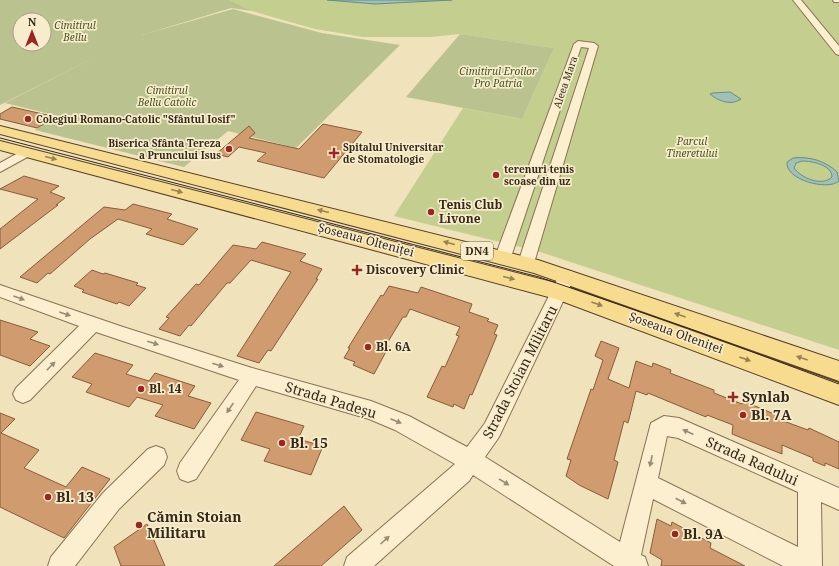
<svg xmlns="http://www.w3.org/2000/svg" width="839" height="566" font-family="'Noto Serif',serif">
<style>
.green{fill:#c4ce8f}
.cemetery{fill:#bac28f;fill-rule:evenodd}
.water{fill:#a0c0b8;stroke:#678e86;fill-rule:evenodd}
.building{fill:#d09b6f;stroke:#885c39}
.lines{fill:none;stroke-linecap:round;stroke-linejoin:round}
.minor-casing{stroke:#887254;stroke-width:2}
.major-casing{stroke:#553f29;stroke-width:2}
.minor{fill:#fbefcf;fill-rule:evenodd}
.major{fill:#f7db8f;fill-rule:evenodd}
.tram{stroke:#36291a;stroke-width:1}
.oneway{fill:#968254}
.oneway2{fill:#988c74}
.poi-dot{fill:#9a2521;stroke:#f7eccb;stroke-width:1.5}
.labels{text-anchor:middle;stroke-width:3.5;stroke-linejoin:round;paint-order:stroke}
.far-park-label{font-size:10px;font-style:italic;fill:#445420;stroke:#f7eccb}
.far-street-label{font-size:10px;fill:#36291a;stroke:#f7eccb}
.far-poi-label{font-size:10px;font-weight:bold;fill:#36291a;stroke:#f7eccb;text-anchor:start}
.shield{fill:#f7eccb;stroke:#70644f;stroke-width:1}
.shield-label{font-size:11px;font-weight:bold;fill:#36291a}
.poi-label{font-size:12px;font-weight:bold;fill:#36291a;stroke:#f7eccb;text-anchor:start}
.street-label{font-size:12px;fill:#36291a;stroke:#f7eccb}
.near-street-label{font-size:14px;fill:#36291a;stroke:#f7eccb}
.near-poi-label{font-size:14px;font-weight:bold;fill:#36291a;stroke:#f7eccb;text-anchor:start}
</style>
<rect width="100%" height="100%" fill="#f0e2bb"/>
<path class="green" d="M230,0H839V350L537,251L394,216L463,108L522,119L554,48L460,34L431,37H363L315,29L279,19L252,11Z"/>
<path class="cemetery" d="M0,0H230L252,11L231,8L142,35L233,9L322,33L400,45L296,148L228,131L184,167L35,130L58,116L5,103L105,52L0,105ZM20,20H44V44H20Z
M460,34L554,48L522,119L406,97Z"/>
<path class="water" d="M327,0H452L375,4Z
M730,92L741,99C731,106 718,101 710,94L712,93Z
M793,158C809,156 826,161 837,172L839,181C828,191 785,180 787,162ZM802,161C812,161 832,165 832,177C822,187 801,178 794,168L796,163Z"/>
<path class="building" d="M12,107L56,117L37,128L0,119V114Z
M323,124L362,132L324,178L257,161L266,153L239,147L228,157L216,154L249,126L255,133L249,138L299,149Z
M24,176L59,186L50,192L65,198L56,205H58L0,249V229L38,199L0,189Z
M133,204L172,214L167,219L198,229L183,245L146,234L152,229L118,219L90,239L50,274L48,273L37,283L20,277L104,207L125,210Z
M262,242L306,254L300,261L322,269L316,279H318L271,351L268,350L259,363L237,356L291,272L251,260L230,283H227L191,326L189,325L180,336L159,329L169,318L166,317L196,284L199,285L233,245L256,249Z
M92,270L103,274L105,273L138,283L136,285L146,288L129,306L119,302L117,304L82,292L84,290L74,286Z
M389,286L418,293L421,287L472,304L469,312L489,319L487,321L498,325L494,334L497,335L488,357L472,395L470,394L464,409L454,404L453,407L427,397L442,366L445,367L459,336L456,335L460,327L410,309L406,317H403L386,345L389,346L374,374L353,365L355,362L344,358L350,348H348L381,295L383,296Z
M0,320L38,332L30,339L50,346L30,366L0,355Z
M601,341L619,348L608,379L629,388L636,361L652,367L653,363L671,370L670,373L714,390V393L742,404L743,401L779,416L778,419L808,430L809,428L839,442V469L825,463V466L813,461V458L782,445V454L732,434L733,425L707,415L706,417L648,393L647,395L636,391L628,423L624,421L614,460L618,462L608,499L579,485L566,476L571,460L567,459L591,389L593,390L603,360L595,356Z
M95,353L133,365L126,374L149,381L155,373L195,386L188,396L211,403L194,429L155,416L163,405L137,397L129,407L86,392L92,384L72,377Z
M256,412L304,426L298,439L323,446L311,475L264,461L270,449L241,440Z
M0,413L15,419L1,433L39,450L24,468L66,487L82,467L110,479L64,538L0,507Z
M344,506L362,530L321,566H274Z
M657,519L671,526L672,522L711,543L710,548L745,566H661L662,560L650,553Z
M147,524L165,566H121L114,547Z"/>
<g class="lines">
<g class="minor-casing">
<path id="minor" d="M793,0H801L839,46V55L836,54Z
M833,0H839V2H834Z
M578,41L594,43L598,46L534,263L531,267L526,269L521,267L518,263L589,48L581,47L511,257L508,261L503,262L498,261L495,257L574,44Z
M27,148L33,152L31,155L0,172V163Z
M567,270L573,272L575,276L499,437L485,457L620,542L651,423L664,416L679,418L839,488V510L821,502L822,566H783L653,499L641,555L645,557L648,566H614L473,475L469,481L374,566H344L347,557L455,464L395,430L369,419L256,386L196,479L188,482L180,479L177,471L180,463L239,380L96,332L30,400L23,403L16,400L13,394L16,388L79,326L0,297V285L123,327L252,368L371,401L409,416L467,447L485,423L561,272ZM667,436L678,438L798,492V547L658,478Z
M156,446L164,449L167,457L164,465L119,509L75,566H48L51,557L103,493L148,449Z"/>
</g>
<g class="major-casing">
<path id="major" d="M0,126L538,260L839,361V381L534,273L0,134Z
M0,141L560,284L839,383V405L556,299L0,150Z"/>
</g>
<use href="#minor" class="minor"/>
<use href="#major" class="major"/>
<path class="tram" d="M0,138L539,277L696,331L839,384"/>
</g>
<defs><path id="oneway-solid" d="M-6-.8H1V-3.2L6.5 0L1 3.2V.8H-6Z"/></defs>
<g class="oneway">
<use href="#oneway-solid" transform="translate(51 158) rotate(15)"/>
<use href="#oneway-solid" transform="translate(177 191) rotate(15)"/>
<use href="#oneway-solid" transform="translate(323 211) rotate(-166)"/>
<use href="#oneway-solid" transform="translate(449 243) rotate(-165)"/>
<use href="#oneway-solid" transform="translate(509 278) rotate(14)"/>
<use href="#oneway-solid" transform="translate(597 304) rotate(20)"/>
<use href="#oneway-solid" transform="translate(680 315) rotate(-161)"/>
<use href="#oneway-solid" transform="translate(802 358) rotate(-161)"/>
<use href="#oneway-solid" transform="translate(745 359) rotate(20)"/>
</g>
<g class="oneway2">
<use href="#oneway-solid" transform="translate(19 298) rotate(20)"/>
<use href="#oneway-solid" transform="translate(65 314) rotate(19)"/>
<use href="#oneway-solid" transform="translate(153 343) rotate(18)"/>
<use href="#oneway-solid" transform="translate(218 365) rotate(18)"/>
<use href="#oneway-solid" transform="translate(51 366) rotate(-45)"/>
<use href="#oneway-solid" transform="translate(230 408) rotate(124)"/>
<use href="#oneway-solid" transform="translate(396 421) rotate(23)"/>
<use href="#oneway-solid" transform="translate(688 432) rotate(-156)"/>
<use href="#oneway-solid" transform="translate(651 461) rotate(102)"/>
<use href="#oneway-solid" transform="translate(504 482) rotate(32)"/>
<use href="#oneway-solid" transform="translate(681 501) rotate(27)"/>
<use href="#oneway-solid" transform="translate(385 540) rotate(-42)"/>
</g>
<g class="poi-dot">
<circle cx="28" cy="119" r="4"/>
<circle cx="229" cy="149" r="4"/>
<path d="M332 147h4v4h4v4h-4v4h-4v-4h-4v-4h4z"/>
<circle cx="496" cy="175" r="4"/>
<circle cx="431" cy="212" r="4"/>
<path d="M355 264h4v4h4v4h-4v4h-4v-4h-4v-4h4z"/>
<circle cx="368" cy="347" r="4"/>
<circle cx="141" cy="389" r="4"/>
<path d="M731 391h4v4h4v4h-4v4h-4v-4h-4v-4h4z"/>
<circle cx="743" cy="415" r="4"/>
<circle cx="282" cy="443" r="4"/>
<circle cx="48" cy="497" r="4"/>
<circle cx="139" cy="525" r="4"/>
<circle cx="675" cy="534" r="4"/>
</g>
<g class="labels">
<g class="far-park-label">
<text x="75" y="29">Cimitirul<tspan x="75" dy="12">Bellu</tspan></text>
<text x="498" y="75">Cimitirul Eroilor<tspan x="498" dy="12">Pro Patria</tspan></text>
<text x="167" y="94">Cimitirul<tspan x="167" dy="12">Bellu Catolic</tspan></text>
<text x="692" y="145">Parcul<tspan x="692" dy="12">Tineretului</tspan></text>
</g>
<g class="far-street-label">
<text transform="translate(565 82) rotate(-71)" y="4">Aleea Mara</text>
</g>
<g class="far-poi-label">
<text x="36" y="123">Colegiul Romano-Catolic "Sfântul Iosif"</text>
<text x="221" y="147" text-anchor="end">Biserica Sfânta Tereza<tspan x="221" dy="12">a Pruncului Isus</tspan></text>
<text x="343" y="151">Spitalul Universitar<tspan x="343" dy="12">de Stomatologie</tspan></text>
<text x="504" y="173">terenuri tenis<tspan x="504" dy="12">scoase din uz</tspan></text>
</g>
<rect class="shield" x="461" y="242" width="32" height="18" rx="3"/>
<g class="shield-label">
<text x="477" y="255">DN4</text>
</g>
<g class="poi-label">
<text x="439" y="209">Tenis Club<tspan x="439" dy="14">Livone</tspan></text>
<text x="366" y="274">Discovery Clinic</text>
<text x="376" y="351">Bl. 6A</text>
<text x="149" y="393">Bl. 14</text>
</g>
<g class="street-label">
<text transform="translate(366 240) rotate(15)" y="4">Șoseaua Olteniței</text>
<text transform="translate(676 333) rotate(20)" y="4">Șoseaua Olteniței</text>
</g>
<g class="near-street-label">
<text transform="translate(520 372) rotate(-63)" y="5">Strada Stoian Militaru</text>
<text transform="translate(331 400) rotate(17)" y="5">Strada Padeșu</text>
<text transform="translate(752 461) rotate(24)" y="5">Strada Radului</text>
</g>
<g class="near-poi-label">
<text x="742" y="402">Synlab</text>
<text x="751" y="420">Bl. 7A</text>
<text x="290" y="448">Bl. 15</text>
<text x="56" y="502">Bl. 13</text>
<text x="147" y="522">Cămin Stoian<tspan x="147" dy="16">Militaru</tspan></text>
<text x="683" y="539">Bl. 9A</text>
</g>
</g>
<g transform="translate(32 32)"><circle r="19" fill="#f7eccb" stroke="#aa9e84"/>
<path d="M0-3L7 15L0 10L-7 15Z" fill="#9a2521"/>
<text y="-6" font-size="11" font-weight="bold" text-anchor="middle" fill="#36291a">N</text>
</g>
</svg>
